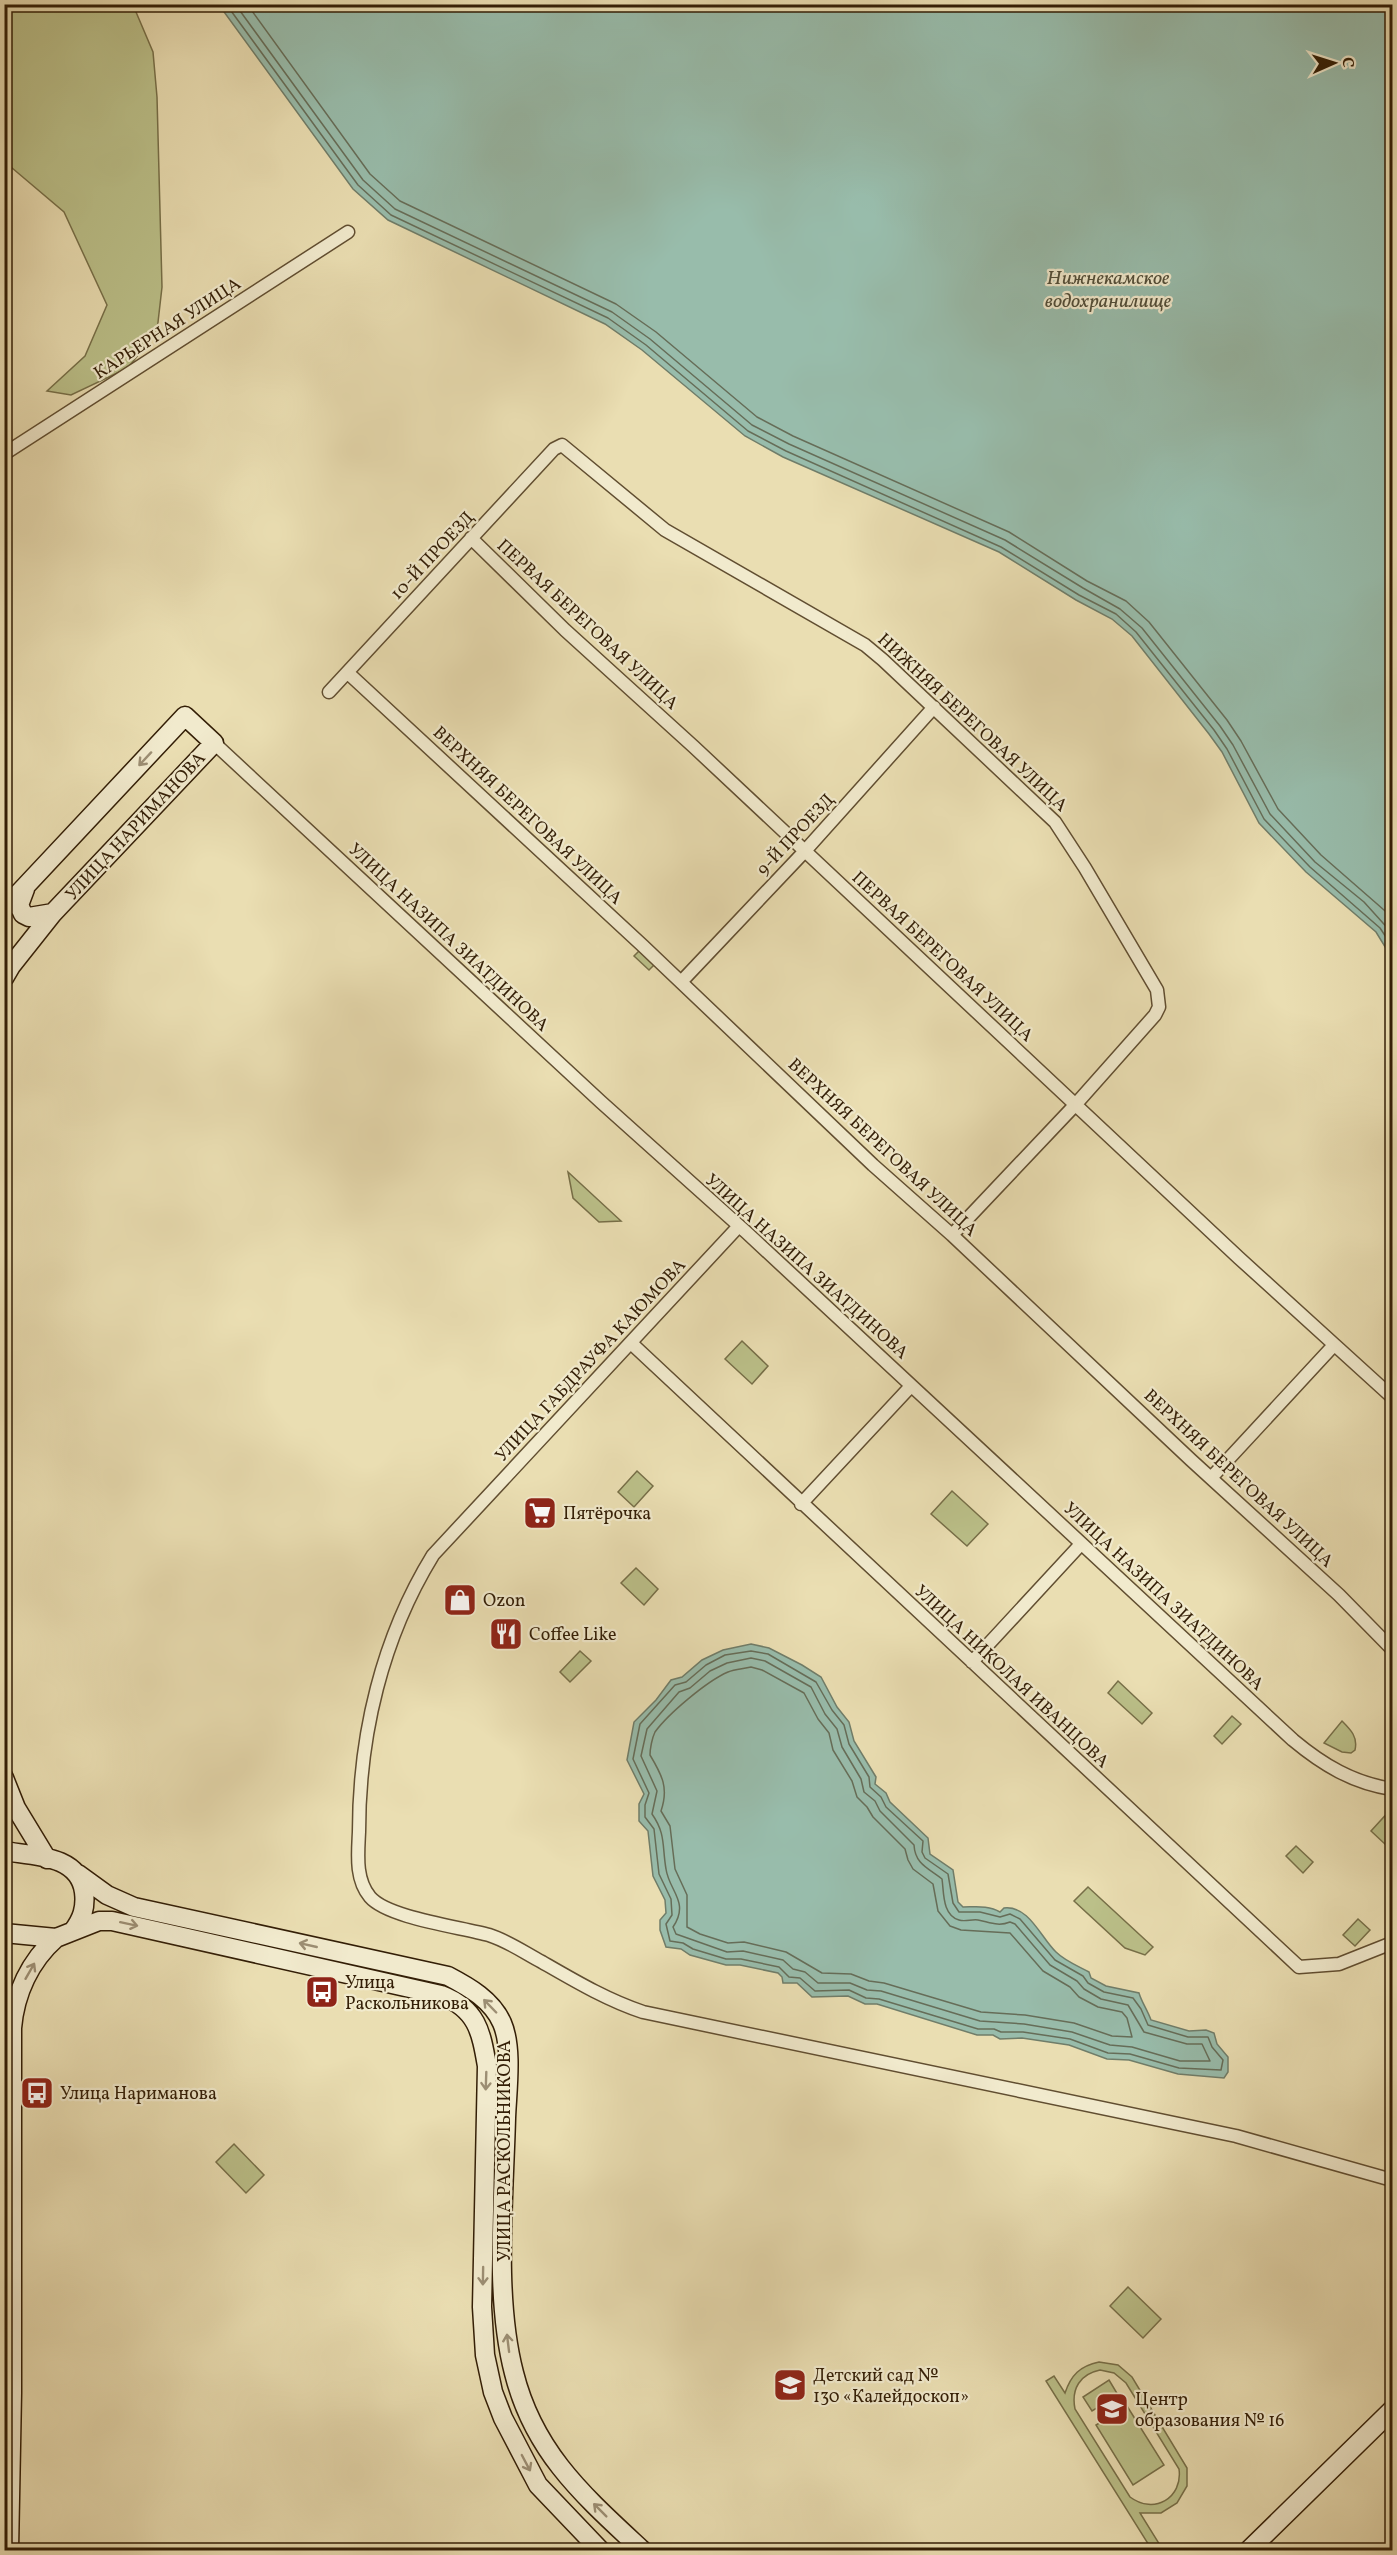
<svg xmlns="http://www.w3.org/2000/svg" width="1397" height="2555" font-family="Vollkorn,serif">
<style>
.green{fill:#bbc089;stroke:#776f48;stroke-width:1.5;fill-rule:evenodd}
.water{fill:#98bcab;stroke:#707d69;stroke-width:1.5}
.lines{fill:none;stroke-linecap:round;stroke-linejoin:round}
.shore{stroke:#666d58;stroke-width:1.5}
.street-casing{stroke:#614e31;stroke-width:15}
.secondary-casing{stroke:#331e06;stroke-width:21}
.street{stroke:#f1eacd;stroke-width:12}
.secondary{stroke:#f1eacd;stroke-width:18}
.oneway{stroke:#9c8e73}
.labels{text-anchor:middle;stroke-width:4.5;stroke-linejoin:round;paint-order:stroke}
.street-label{font-size:18px;fill:#331e06;stroke:#f1eacd}
.poi-label{font-size:18px;fill:#331e06;stroke:#f1eacd;text-anchor:start}
.water-label{font-size:20px;font-style:italic;fill:#514d38;stroke:#f1eacd}
</style>
<rect width="100%" height="100%" fill="#eadeb2"/>
<filter id="stains"><feTurbulence type="fractalNoise" baseFrequency=".00333" numOctaves="4"/><feColorMatrix values="0 0 0 0 .2 0 0 0 0 .09 0 0 0 0 .02 0 0 0 .5 -.17"/></filter>
<radialGradient id="worn" r=".72"><stop offset=".6" stop-color="#630" stop-opacity="0"/><stop offset="1" stop-color="#630" stop-opacity=".3"/></radialGradient>
<path class="green" d="M4,5H133L153,52L157,97L162,287L157,331L128,368L71,395L47,391L85,356L107,305L64,212L5,162Z
M640,950L655,964L649,970L634,956Z
M568,1172L621,1221L599,1222L573,1198Z
M742,1341L768,1366L752,1384L725,1359Z
M637,1471L653,1486L634,1507L618,1492Z
M952,1491L988,1524L967,1546L931,1514Z
M636,1568L658,1589L644,1605L621,1583Z
M580,1651L591,1661L570,1682L560,1672Z
M1118,1681L1152,1713L1142,1724L1108,1693Z
M1232,1716L1241,1724L1222,1744L1214,1736Z
M1342,1721C1351,1730 1358,1737 1355,1750L1351,1753L1342,1752L1324,1743Z
M1392,1808V1838L1386,1845L1371,1831Z
M1296,1846L1313,1862L1303,1873L1286,1856Z
M1088,1887L1153,1947L1145,1955L1125,1948L1074,1901Z
M1358,1919L1370,1930L1355,1946L1343,1935Z
M234,2144L264,2175L246,2193L216,2162Z
M1128,2287L1161,2319L1143,2338L1110,2306Z
M1099,2362L1118,2365L1132,2377L1187,2468V2486L1177,2503L1161,2513H1140L1163,2550H1152L1046,2381L1054,2376L1065,2393C1071,2375 1080,2366 1099,2362ZM1100,2370L1114,2373L1126,2383L1179,2469C1183,2498 1154,2515 1130,2497L1075,2409C1071,2389 1080,2374 1100,2370Z
M1109,2380L1118,2395L1092,2411L1083,2397Z
M1127,2406L1164,2465L1133,2485L1096,2425Z"/>
<path class="water" d="M219,5H1392V958L1376,932L1306,872L1259,823L1222,752L1209,734L1132,636L1112,619L1076,600L999,552L783,457L745,436L642,350L605,324L388,220L353,189Z
M751,1644L769,1648L802,1665L821,1677L837,1707L849,1722L854,1741L876,1777L875,1784L886,1793L890,1802L928,1838L930,1854L953,1870L958,1902L963,1907C975,1907 989,1905 1000,1912L1004,1908C1029,1905 1041,1938 1056,1952C1065,1961 1078,1966 1089,1972L1091,1978L1106,1986L1139,1993C1142,2003 1147,2009 1151,2020L1189,2031L1206,2030L1214,2033L1217,2044L1228,2057V2072L1224,2078L1178,2074L1129,2060L1107,2059L1069,2045L1022,2038L1000,2039L993,2035H977L877,2004H865L848,1996L812,1997L797,1983H783L782,1977L778,1973L740,1965H726L690,1955L681,1949L666,1947L660,1930V1920L666,1913L665,1900L653,1876L648,1831L639,1821V1804L644,1794L627,1760L634,1722L656,1700L671,1680L682,1677L702,1660L723,1650Z"/>
<g class="lines">
<path class="shore" d="M226,4L358,185L391,215L608,318L646,345L748,431L786,451L1001,547L1079,595L1116,614L1136,632L1214,730L1227,749L1264,819L1310,867L1380,928L1392,946
M235,4L363,180L395,209L612,312L650,339L752,425L789,444L1005,540L1083,588L1120,609L1142,628L1220,726L1233,745L1270,814L1315,862L1364,902L1392,933
M247,4L370,174L400,201L616,304L656,332L757,417L793,436L1009,532L1087,581L1126,601L1149,622L1227,720L1241,741L1278,809L1321,855L1392,917
M751,1651L768,1654L816,1682L832,1710L844,1725L849,1744L869,1777L870,1787L881,1797L886,1807L923,1841L922,1852L925,1858L948,1874L953,1903L959,1912H980L1000,1917L1010,1914L1020,1919L1055,1960L1083,1976L1088,1983L1104,1992L1133,1998L1141,2009L1148,2025L1188,2037H1208L1212,2047L1223,2060L1221,2070L1179,2068L1130,2054L1108,2053L1070,2039L1023,2032H1001L994,2029H978L879,1999L866,1998L849,1990L815,1991L800,1978L789,1977L779,1967L741,1959H726L693,1949L683,1943L670,1941L666,1924L672,1915L671,1899L659,1874L654,1829L645,1817V1805L649,1793L633,1759L640,1724L675,1685L686,1682L706,1665L725,1655Z
M751,1658L765,1661L811,1687L825,1714L837,1729L842,1747L861,1779L864,1792L875,1801L880,1811L914,1845C915,1864 928,1868 942,1879C944,1892 942,1915 959,1920C965,1922 972,1919 978,1920C989,1922 998,1927 1010,1922L1015,1924L1050,1965L1077,1981L1084,1989L1101,1999L1128,2005L1144,2032L1187,2044H1202L1210,2061H1180L1132,2047L1110,2045L1072,2032L1024,2024L980,2021L881,1991L867,1990L850,1983H818L805,1972L793,1969L783,1960L743,1951L727,1952L676,1934L673,1927C690,1902 669,1891 666,1869C662,1846 666,1834 652,1814L657,1791L641,1756L647,1729L679,1692L690,1688L710,1671L727,1663Z
M751,1667L762,1670L804,1693L818,1719L829,1733L833,1750L852,1781L857,1797L867,1807L873,1817L905,1849L908,1860L913,1869L933,1884L938,1911L950,1926L961,1930L1010,1933L1043,1971L1070,1987L1079,1997L1098,2007L1122,2012L1127,2018L1132,2037L1112,2036L1074,2023L1025,2015L981,2012L884,1983L869,1981L851,1974L822,1973L786,1952L744,1942L728,1943L700,1934L687,1927V1895L675,1869L670,1826L661,1811C669,1788 662,1775 650,1755C650,1749 652,1738 655,1732C668,1714 707,1681 728,1672C735,1669 743,1669 751,1667Z"/>
<g class="street-casing">
<path id="street" d="M4,454L348,232
M471,538L565,630L694,747L1239,1258L1392,1397
M348,673L643,946L873,1165L952,1235L1191,1460L1339,1595L1392,1649
M329,692L554,449L562,445L665,530L865,645L883,660L1055,822L1085,868L1157,990L1159,1007L1155,1015L1076,1104L952,1235
M214,743L601,1102L746,1232L1293,1740C1323,1765 1353,1783 1392,1789
M681,982L804,852L934,707
M738,1227L433,1555C382,1638 359,1735 359,1832C358,1854 355,1879 370,1897C388,1918 461,1927 489,1935C508,1941 525,1953 542,1962C575,1981 607,2000 643,2012L1236,2136L1392,2180
M631,1343L1299,1967L1339,1964L1392,1943
M1211,1478L1334,1345
M801,1504L911,1386
M972,1662L1081,1544"/>
</g>
<g class="secondary-casing">
<path id="secondary" d="M25,889L19,905L23,914L29,917L53,913
M4,909L185,716L214,743L53,913L11,966L4,978
M4,1778L16,1808L47,1859
M4,1851C34,1856 79,1855 84,1892C86,1908 82,1919 73,1931
M78,1874L107,1895L134,1907L448,1976C469,1987 492,2000 502,2023C513,2048 507,2091 506,2118C504,2198 494,2296 514,2373C534,2453 584,2496 642,2550
M4,1933L56,1938L99,1921H112L441,1995C477,2009 481,2031 487,2066L482,2307L485,2355L493,2392L503,2418L538,2485L600,2550
M9,2550L12,2393V2028C15,1993 30,1961 56,1938
M1249,2550L1392,2410"/>
</g>
<use href="#street" class="street"/>
<use href="#secondary" class="secondary"/>
</g>
<defs><path id="oneway-shaft" d="M-6 0H5M1.5-3L5.5 0L1.5 3" fill="none" stroke-width="1.6" stroke-linecap="round" stroke-linejoin="round" transform="scale(1.5)"/></defs>
<g class="oneway">
<use href="#oneway-shaft" transform="translate(145 759) rotate(133)"/>
<use href="#oneway-shaft" transform="translate(129 1924) rotate(12)"/>
<use href="#oneway-shaft" transform="translate(308 1945) rotate(-167)"/>
<use href="#oneway-shaft" transform="translate(30 1971) rotate(-60)"/>
<use href="#oneway-shaft" transform="translate(490 2006) rotate(-134)"/>
<use href="#oneway-shaft" transform="translate(486 2081) rotate(92)"/>
<use href="#oneway-shaft" transform="translate(483 2276) rotate(91)"/>
<use href="#oneway-shaft" transform="translate(508 2343) rotate(-97)"/>
<use href="#oneway-shaft" transform="translate(526 2463) rotate(62)"/>
<use href="#oneway-shaft" transform="translate(600 2510) rotate(-135)"/>
</g>
<defs>
<g id="supermarket-square" transform="scale(1.725)"><rect x="-9" y="-9" width="18" height="18" rx="4" fill="#8f2418" stroke="#f1eacd"/><path d="M-6-5.5h2.5l.6 2H6L4.5 2H-2.5L-4.4-4H-6ZM-1.5 3.2a1.3 1.3 0 1 0 .1 0ZM3 3.2a1.3 1.3 0 1 0 .1 0Z" fill="#fff"/></g>
<g id="shop-square" transform="scale(1.725)"><rect x="-9" y="-9" width="18" height="18" rx="4" fill="#8f2418" stroke="#f1eacd"/><path d="M-5-2.5h2.3a2.7 3.5 0 0 1 5.4 0H5L5.5 6h-11ZM-1.5-2.5h3a1.5 2.3 0 0 0-3 0Z" fill="#fff"/></g>
<g id="restaurant-square" transform="scale(1.725)"><rect x="-9" y="-9" width="18" height="18" rx="4" fill="#8f2418" stroke="#f1eacd"/><path d="M-5-6h1v4h1v-4h1v4h1v-4h1v5L-1.5 .5V6h-2V.5L-5-1ZM5-6V6H3V1.5H1.5Q1.5-4 5-6Z" fill="#fff"/></g>
<g id="bus-square" transform="scale(1.725)"><rect x="-9" y="-9" width="18" height="18" rx="4" fill="#8f2418" stroke="#f1eacd"/><path d="M-5-6H5V4H4V6H2V4H-2V6H-4V4H-5ZM-3.5-4V0h7V-4ZM-3.5 1.2v1.5H-2V1.2ZM2 1.2v1.5H3.5V1.2Z" fill="#fff"/></g>
<g id="school-square" transform="scale(1.725)"><rect x="-9" y="-9" width="18" height="18" rx="4" fill="#8f2418" stroke="#f1eacd"/><path d="M0-5L7-2L0 1L-7-2ZM-4 1L0 2.5L4 1V4Q0 6-4 4Z" fill="#fff"/></g>
</defs>
<g fill-rule="evenodd">
<use href="#supermarket-square" x="540" y="1513"/>
<use href="#shop-square" x="460" y="1600"/>
<use href="#restaurant-square" x="506" y="1634"/>
<use href="#bus-square" x="322" y="1992"/>
<use href="#bus-square" x="37" y="2093"/>
<use href="#school-square" x="790" y="2385"/>
<use href="#school-square" x="1112" y="2409"/>
</g>
<g class="labels">
<g class="street-label">
<text transform="translate(167 328) rotate(-33)" y="6">КАРЬЕРНАЯ УЛИЦА</text>
<text transform="translate(432 555) rotate(-47)" y="6">10-Й ПРОЕЗД</text>
<text transform="translate(588 624) rotate(43)" y="6">ПЕРВАЯ БЕРЕГОВАЯ УЛИЦА</text>
<text transform="translate(973 722) rotate(43)" y="6">НИЖНЯЯ БЕРЕГОВАЯ УЛИЦА</text>
<text transform="translate(528 815) rotate(43)" y="6">ВЕРХНЯЯ БЕРЕГОВАЯ УЛИЦА</text>
<text transform="translate(135 826) rotate(-47)" y="6">УЛИЦА НАРИМАНОВА</text>
<text transform="translate(795 834) rotate(-47)" y="6">9-Й ПРОЕЗД</text>
<text transform="translate(449 937) rotate(43)" y="6">УЛИЦА НАЗИПА ЗИАТДИНОВА</text>
<text transform="translate(943 956) rotate(43)" y="6">ПЕРВАЯ БЕРЕГОВАЯ УЛИЦА</text>
<text transform="translate(883 1147) rotate(43)" y="6">ВЕРХНЯЯ БЕРЕГОВАЯ УЛИЦА</text>
<text transform="translate(807 1266) rotate(42)" y="6">УЛИЦА НАЗИПА ЗИАТДИНОВА</text>
<text transform="translate(590 1360) rotate(-47)" y="6">УЛИЦА ГАБДРАУФА КАЮМОВА</text>
<text transform="translate(1239 1478) rotate(43)" y="6">ВЕРХНЯЯ БЕРЕГОВАЯ УЛИЦА</text>
<text transform="translate(1164 1596) rotate(43)" y="6">УЛИЦА НАЗИПА ЗИАТДИНОВА</text>
<text transform="translate(1012 1676) rotate(43)" y="6">УЛИЦА НИКОЛАЯ ИВАНЦОВА</text>
<text transform="translate(504 2151) rotate(-90)" y="6">УЛИЦА РАСКОЛЬНИКОВА</text>
</g>
<g class="poi-label">
<text x="563" y="1519">Пятёрочка</text>
<text x="483" y="1606">Ozon</text>
<text x="529" y="1640">Coffee Like</text>
<text x="345" y="1988">Улица<tspan x="345" dy="21">Раскольникова</tspan></text>
<text x="60" y="2099">Улица Нариманова</text>
<text x="813" y="2381">Детский сад №<tspan x="813" dy="21">130 «Калейдоскоп»</tspan></text>
<text x="1135" y="2405">Центр<tspan x="1135" dy="21">образования № 16</tspan></text>
</g>
<g class="water-label">
<text x="1108" y="284">Нижнекамское<tspan x="1108" dy="23">водохранилище</tspan></text>
</g>
</g>
<rect width="1397" height="2555" fill="none" stroke="#eadeb2" stroke-width="24"/>
<rect x="6" y="6" width="1385" height="2543" fill="none" stroke="#331e06" stroke-width="3"/>
<rect x="12" y="12" width="1373" height="2531" fill="none" stroke="#331e06" stroke-width="1.5"/>
<g transform="translate(1334 63) rotate(87)" stroke="#f1eacd" stroke-width="4.5" paint-order="stroke">
<path d="M0-4.5L10 22L0 15L-10 22Z" fill="#331e06"/>
<text y="-9" font-size="16" font-weight="bold" text-anchor="middle" fill="#331e06">С</text>
</g>
<rect width="100%" height="100%" filter="url(#stains)"/>
<rect width="100%" height="100%" fill="url(#worn)"/>
</svg>
